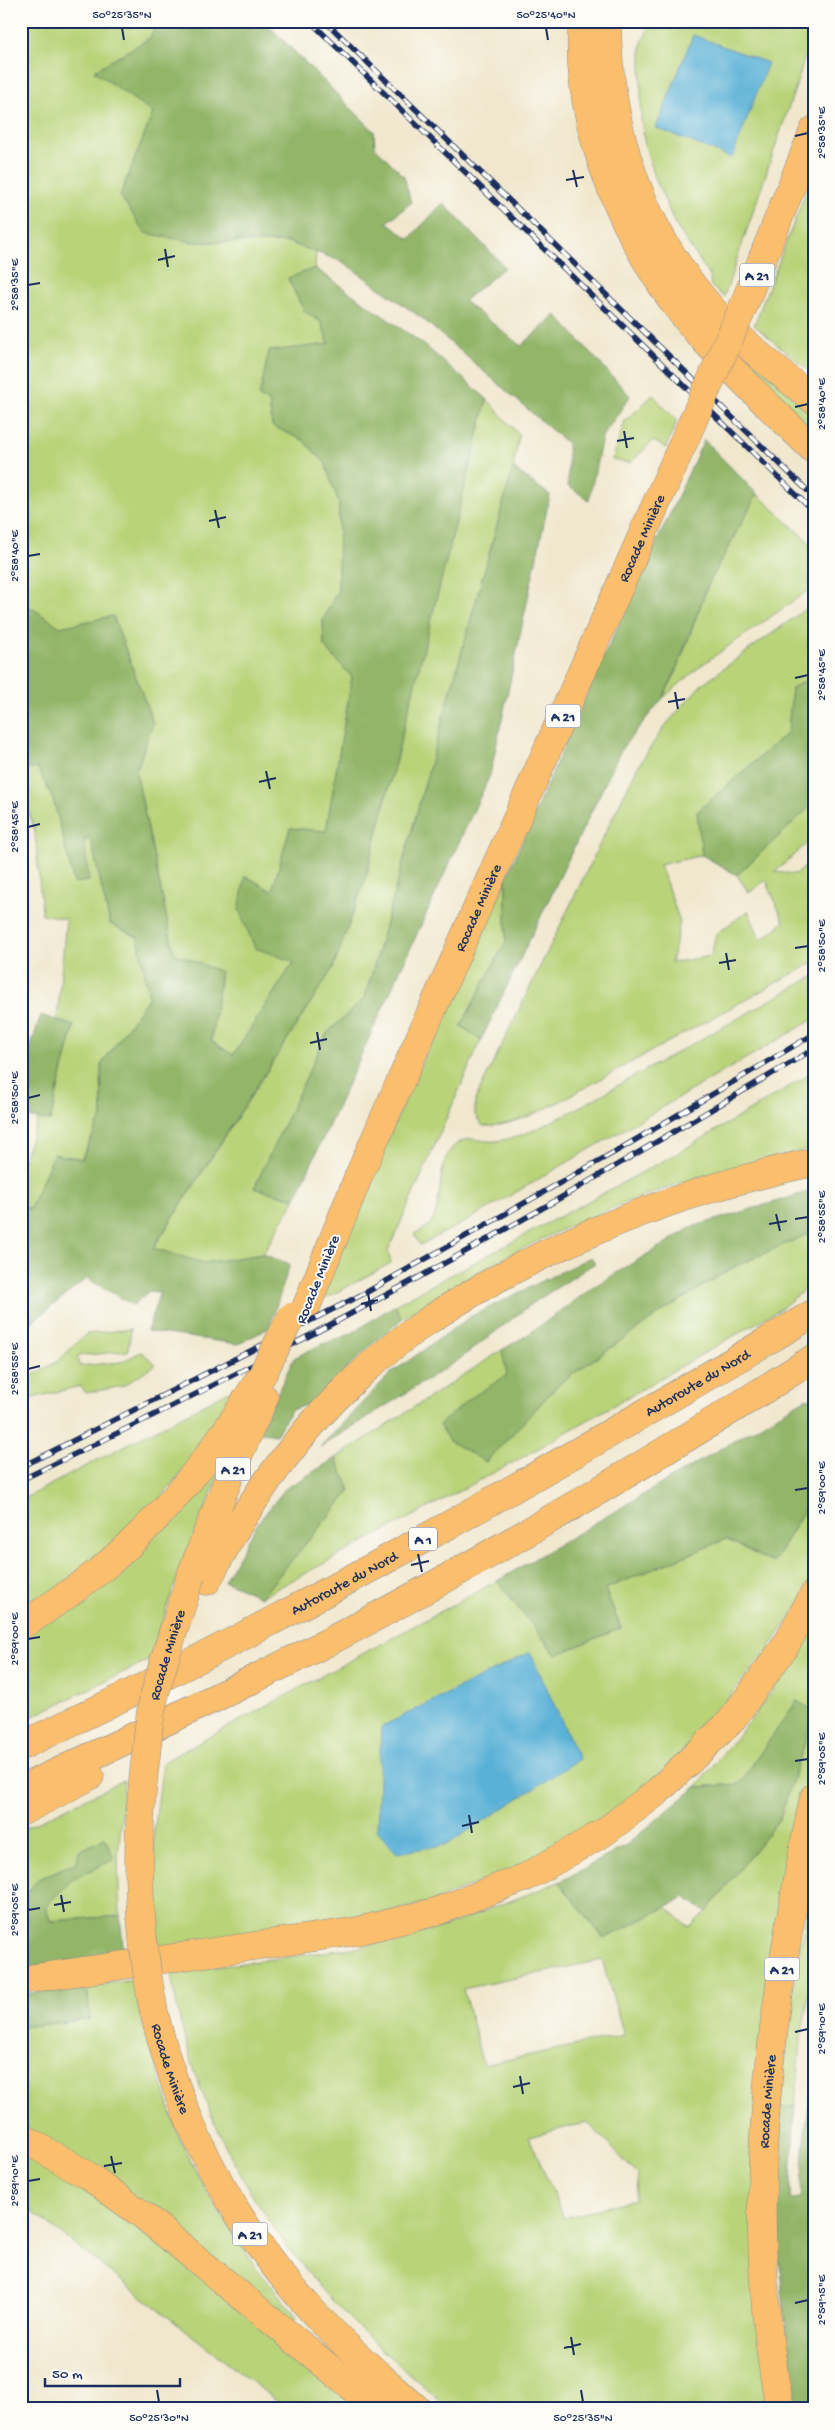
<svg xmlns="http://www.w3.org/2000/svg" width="835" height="2430" font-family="'Gochi Hand',sans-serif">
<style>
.green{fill:#b8d378;stroke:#6a816b;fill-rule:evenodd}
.forest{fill:#92b568;stroke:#567263}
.water{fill:#5ab1d7;stroke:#3a709a}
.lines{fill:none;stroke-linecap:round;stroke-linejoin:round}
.highway-casing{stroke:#868b96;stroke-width:29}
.highway{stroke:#fabe6d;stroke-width:28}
.rail-casing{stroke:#1b2f5e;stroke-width:5.5}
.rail{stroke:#fdfcf7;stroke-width:4;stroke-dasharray:11;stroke-linecap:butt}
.highway-bridge-casing{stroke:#868b96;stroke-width:29;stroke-linecap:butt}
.highway-bridge{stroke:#fabe6d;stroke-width:28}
.ticks{fill:none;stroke:#1b2f5e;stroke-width:2}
.labels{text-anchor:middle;stroke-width:4;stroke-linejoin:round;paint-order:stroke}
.shield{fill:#fdfcf7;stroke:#5f6c8c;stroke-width:1}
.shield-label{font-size:14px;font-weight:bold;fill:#1b2f5e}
.street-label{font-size:15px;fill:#1b2f5e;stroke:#fdfcf7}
.neatline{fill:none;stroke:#1b2f5e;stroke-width:2}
.ticks-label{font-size:12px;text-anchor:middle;fill:#1b2f5e}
</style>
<rect width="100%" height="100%" fill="#fdfcf7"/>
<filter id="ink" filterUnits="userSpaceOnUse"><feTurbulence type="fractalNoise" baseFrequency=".02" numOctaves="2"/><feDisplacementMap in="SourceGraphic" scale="10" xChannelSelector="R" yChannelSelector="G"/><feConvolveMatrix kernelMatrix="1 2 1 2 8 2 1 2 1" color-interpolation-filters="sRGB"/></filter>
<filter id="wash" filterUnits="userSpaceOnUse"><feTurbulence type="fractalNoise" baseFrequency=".0096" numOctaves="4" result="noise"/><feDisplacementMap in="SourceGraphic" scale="20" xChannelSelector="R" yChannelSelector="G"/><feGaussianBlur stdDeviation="1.12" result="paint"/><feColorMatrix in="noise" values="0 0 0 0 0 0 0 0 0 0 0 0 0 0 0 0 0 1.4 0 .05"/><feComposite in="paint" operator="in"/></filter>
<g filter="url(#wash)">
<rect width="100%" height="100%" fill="#f0e7cd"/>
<path class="green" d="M21,21H157L150,38L94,71L153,113L120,196L192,242H288L316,252L315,268L288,279L304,311L321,322L329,345L269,401L272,426L303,440L325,463L339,503L338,590L323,620L324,646L352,677L326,832L290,828L272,891L246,876L294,962L233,1055L211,1041L221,972L174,953L136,772L153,723L113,616L60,627L21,601Z
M652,21H814L800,74L724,297L711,286L710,276L675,224L656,180L645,146L641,121V45Z
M814,171V375L754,325Z
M743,351L814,410V431L740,358Z
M653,395L677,421L666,448L653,441L630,463L612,460L625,421Z
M487,399L519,435L513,468L365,998L327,1033L254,1188L295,1199L263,1254L204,1263L153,1249L333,968L366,877Z
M757,494L810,543L809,590L703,664L662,699L676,673L708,585Z
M814,603V676L792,688L788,732L697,812L702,855L660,865L680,922L671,963L711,956L716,934L748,911L761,940L784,922L766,880L749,893L737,875L814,803V837L775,872L796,874L814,860V962L557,1103C534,1114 510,1127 483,1126L475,1115V1100L637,768L664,727L702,684Z
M21,764L29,769L38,768L54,802L75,883L84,840H91L110,924L138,937L149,997L101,1065L102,1116L81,1159L54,1154L30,1209L21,1205V1165L38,1119L50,1121L74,1026L57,1020L66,919L42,914L35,832L21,787Z
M506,878V941L461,1026L481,1040L388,1251L391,1263L317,1303L399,1113Z
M814,976V1019L463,1223L420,1245L414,1234C418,1232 425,1229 428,1226C445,1209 435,1164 453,1147C470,1132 479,1143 496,1141C522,1138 544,1125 567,1114Z
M814,1072V1149C667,1177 526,1236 402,1319L395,1305L678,1153Z
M814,1231V1282L779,1310L525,1456L261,1597L350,1491L336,1458L502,1350L508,1375L468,1400L487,1461L560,1383L659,1314L732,1268Z
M131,1329L128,1351L77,1356L79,1366L121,1362L141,1352L156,1364L123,1386L86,1393L80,1386L21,1401V1382L58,1361L86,1334Z
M239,1386C207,1438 174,1490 129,1531C95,1561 57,1587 21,1615V1500Z
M226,1456L173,1590L149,1660L21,1722V1635Z
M814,1493V1578L806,1594L768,1650L688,1746L646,1787L585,1830L518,1867L431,1902L340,1923L158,1948L153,1901L154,1832L163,1762L497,1581L556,1654L621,1628L605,1589L726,1539L773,1563Z
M814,1623V1711L797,1701L739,1784L696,1787C739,1734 783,1684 814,1623Z
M814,1714V1756L795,1845L760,2064L770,2409H449C415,2378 378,2348 346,2315C255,2221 190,2103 171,1973L360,1947L446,1926L559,1882L604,1939L666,1907L689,1927L706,1912L780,1818ZM602,1960L624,2035L483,2065L463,1989ZM587,2122L638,2175L635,2199L564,2218L529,2137Z
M124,1780L118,1859L120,1916L50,1921L46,1906L72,1880L114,1859L105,1839L77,1862L38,1879L27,1925L21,1926V1830Z
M814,1870V1968L802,2032L795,2106L780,2108L790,2004Z
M133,1980L142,2021L180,2140L209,2196L256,2267L297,2317L290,2324L21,2126V2027L90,2019L87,1986Z
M21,2148L149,2231L362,2409H287L21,2203Z"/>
<path class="forest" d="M157,21H264L374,131L375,147L404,176L411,203L387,222L409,239L443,203L505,267L464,301L521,346L556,315L630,396L602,437L589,500L568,486V444L423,319L343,262L288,242H192L145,233L120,196L153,113L94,71L150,38Z
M315,268L423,344L487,399L366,877L333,968L153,1248L204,1263L263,1254L290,1264L269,1328L238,1344L147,1331L160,1292L149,1291L133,1305L87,1278L21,1331V1205L30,1209L54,1154L82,1159L102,1116L101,1065L149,997L138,937L110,924L91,840H84L89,881L74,883L54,802L38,768L29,769L21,764V601L60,627L113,616L153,723L136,772L174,953L221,972L211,1041L233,1055L294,962L255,948L239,910L245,876L272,891L290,828L326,831L352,677L324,646L323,620L338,590L339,503L325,463L303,440L272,426L269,402L259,397L269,351L329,344L321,322L304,311L288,278Z
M704,440L757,494L708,585L675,673L662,699L622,748L481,1040L461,1026L506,941V878L597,671Z
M513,468L550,495L490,775L295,1199L254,1188L327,1033L365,998Z
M814,676V803L737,875L702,855L697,812L788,732L792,688Z
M41,1015L74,1026L50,1121L21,1116V1077Z
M811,1191L814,1199V1231L732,1268L659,1314L560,1383L486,1462L449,1441L439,1425L468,1400L507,1375L502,1350L529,1334L595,1286L692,1227Z
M591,1257L595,1263L533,1303L457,1361L320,1447L390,1374L470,1317Z
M395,1305L402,1319L369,1347L312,1403L291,1410L276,1435L259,1432L294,1358L318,1346L351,1334Z
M814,1398V1493L773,1563L726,1539L605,1589L621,1628L556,1655L497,1581L805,1399Z
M336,1458L350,1491L261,1597L224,1581L257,1524L285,1489Z
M797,1701L814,1711V1714L780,1818L706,1912L685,1897L604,1939L559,1882L624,1847L696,1787L739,1784Z
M105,1838L114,1859L72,1880L46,1906L50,1921L120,1916L124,1955L21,1969V1926L27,1924L22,1900L38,1879L77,1862L79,1851Z
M87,1986L90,2019L21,2027V1994Z
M814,2073V2409H798C788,2347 780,2285 777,2222C775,2185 778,2146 780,2108L795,2106L790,2199L800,2198L807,2118Z"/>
<path class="water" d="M693,35L768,63L732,158L656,128Z
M530,1652L579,1759L448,1844L397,1853L377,1830L381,1727Z"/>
</g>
<g filter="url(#ink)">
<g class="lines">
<g class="highway-casing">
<g id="highway">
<path d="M583,21C571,124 631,258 699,334C735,375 775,412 814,450"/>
<path d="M607,21C608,125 638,221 705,301C736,338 776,370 814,400"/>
<path d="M741,312L814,130"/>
<path id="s1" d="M305,1310L359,1175L676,459"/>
<path d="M191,1575L231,1472L264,1398"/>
<path d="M207,1581C247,1503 299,1430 365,1370C403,1335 446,1308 491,1282C592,1226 700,1186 814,1162"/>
<path d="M21,1626C48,1608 74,1591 99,1571C167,1516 218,1448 263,1373"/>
<path id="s2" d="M21,1746C294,1618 556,1467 814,1313"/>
<path d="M21,1789C123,1742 224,1695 324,1644C492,1557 655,1459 814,1358"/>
<path d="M21,1812L90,1776"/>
<path d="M21,1980L357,1931L435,1912L526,1877L603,1833L657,1792L730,1722L784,1648L814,1594"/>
<path id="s3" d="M154,2012C181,2126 235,2227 314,2313C346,2348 383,2378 417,2409"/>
<path d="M21,2137L87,2175L144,2216L379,2409"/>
<path id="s4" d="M780,2409C740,2204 772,1998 814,1797"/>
</g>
</g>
<use href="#highway" class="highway"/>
<g class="rail-casing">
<path id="rail" d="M310,21L814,512
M325,21L814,497
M21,1467L367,1292L620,1149L814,1034
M21,1480C140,1423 257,1364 373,1302C523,1222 668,1135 814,1049"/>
</g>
<use href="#rail" class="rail"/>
<g class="highway-bridge-casing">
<g id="highway-bridge">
<path d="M676,459L741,312"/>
<path d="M263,1373L291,1317"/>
<path id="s5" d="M154,2012C137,1928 135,1847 145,1763C148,1744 148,1725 152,1706C162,1662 178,1619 191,1575"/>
</g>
</g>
<use href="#highway-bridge" class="highway-bridge"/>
</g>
</g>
<path class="ticks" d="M122,28L124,40M546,28L548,40M795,136L808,133M573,170L577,187M566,180L584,177M165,249L168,267M158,260L175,256M28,285L40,283M795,407L808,404M624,431L627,448M617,441L634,438M215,510L219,528M209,521L226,517M28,556L40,554M795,678L808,675M675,692L678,709M668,702L685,699M266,771L270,789M259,782L276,778M28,827L40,824M795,948L808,946M726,953L729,970M719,963L736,960M317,1032L320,1050M310,1043L327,1039M28,1098L40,1095M776,1214L780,1231M795,1219L808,1217M769,1224L787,1221M368,1293L371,1311M361,1304L378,1300M28,1369L40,1366M795,1490L808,1488M418,1554L422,1572M411,1565L429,1561M28,1639L40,1637M795,1761L808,1759M469,1815L472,1833M462,1826L479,1822M61,1895L64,1912M54,1905L71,1902M28,1910L40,1908M795,2032L808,2029M520,2076L523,2094M513,2087L530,2083M111,2156L115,2173M104,2166L122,2163M28,2181L40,2179M795,2303L808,2300M571,2337L574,2355M564,2348L581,2344M157,2390L159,2402M581,2390L583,2402"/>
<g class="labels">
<g class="shield">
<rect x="739.5" y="263.5" width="35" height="23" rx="4"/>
<rect x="545.5" y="704.5" width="35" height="23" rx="4"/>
<rect x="215.5" y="1457.5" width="35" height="23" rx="4"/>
<rect x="409" y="1527.5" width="28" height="23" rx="4"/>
<rect x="764.5" y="1957.5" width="35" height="23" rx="4"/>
<rect x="232.5" y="2222.5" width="35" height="23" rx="4"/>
</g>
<g class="shield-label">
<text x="757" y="280">A 21</text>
<text x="563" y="721">A 21</text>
<text x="233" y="1474">A 21</text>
<text x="423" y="1544">A 1</text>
<text x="782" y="1974">A 21</text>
<text x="250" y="2239">A 21</text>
</g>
<g class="street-label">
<text dy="5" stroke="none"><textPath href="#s1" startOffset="842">Rocade Minière</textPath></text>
<text dy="5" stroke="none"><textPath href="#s1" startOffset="438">Rocade Minière</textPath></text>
<text transform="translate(317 1279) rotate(-68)" y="5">Rocade Minière</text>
<text dy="5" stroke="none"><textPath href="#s2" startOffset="768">Autoroute du Nord</textPath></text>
<text dy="5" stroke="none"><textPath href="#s2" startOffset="362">Autoroute du Nord</textPath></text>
<text dy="5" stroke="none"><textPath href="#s5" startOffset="361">Rocade Minière</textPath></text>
<text dy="5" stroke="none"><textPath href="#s3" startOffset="59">Rocade Minière</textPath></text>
<text dy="5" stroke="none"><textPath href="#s4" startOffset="309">Rocade Minière</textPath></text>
</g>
</g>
<rect width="835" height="2430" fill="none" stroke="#fdfcf7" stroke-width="55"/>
<path d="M45 2378v8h135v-8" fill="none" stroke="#1b2f5e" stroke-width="2.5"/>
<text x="52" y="2378" font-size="15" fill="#1b2f5e" stroke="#fdfcf7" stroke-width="4" paint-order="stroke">50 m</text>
<rect x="28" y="28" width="780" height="2374" class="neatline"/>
<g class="ticks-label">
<text x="122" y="18">50°25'35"N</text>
<text x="546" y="18">50°25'40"N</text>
<text transform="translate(821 133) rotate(-90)" y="4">2°58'35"E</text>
<text transform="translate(14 285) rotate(-90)" y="4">2°58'35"E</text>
<text transform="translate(821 404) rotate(-90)" y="4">2°58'40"E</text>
<text transform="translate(14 556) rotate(-90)" y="4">2°58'40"E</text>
<text transform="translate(821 675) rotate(-90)" y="4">2°58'45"E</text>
<text transform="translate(14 827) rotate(-90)" y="4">2°58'45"E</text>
<text transform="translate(821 946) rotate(-90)" y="4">2°58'50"E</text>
<text transform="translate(14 1098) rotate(-90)" y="4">2°58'50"E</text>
<text transform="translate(821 1217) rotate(-90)" y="4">2°58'55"E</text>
<text transform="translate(14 1369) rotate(-90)" y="4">2°58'55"E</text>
<text transform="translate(821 1488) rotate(-90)" y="4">2°59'00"E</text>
<text transform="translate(14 1639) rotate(-90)" y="4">2°59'00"E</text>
<text transform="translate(821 1759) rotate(-90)" y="4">2°59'05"E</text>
<text transform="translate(14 1910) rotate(-90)" y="4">2°59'05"E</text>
<text transform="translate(821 2029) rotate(-90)" y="4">2°59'10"E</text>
<text transform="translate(14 2181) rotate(-90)" y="4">2°59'10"E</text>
<text transform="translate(821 2300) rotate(-90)" y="4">2°59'15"E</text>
<text x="159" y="2421">50°25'30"N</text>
<text x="583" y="2421">50°25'35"N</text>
</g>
</svg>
